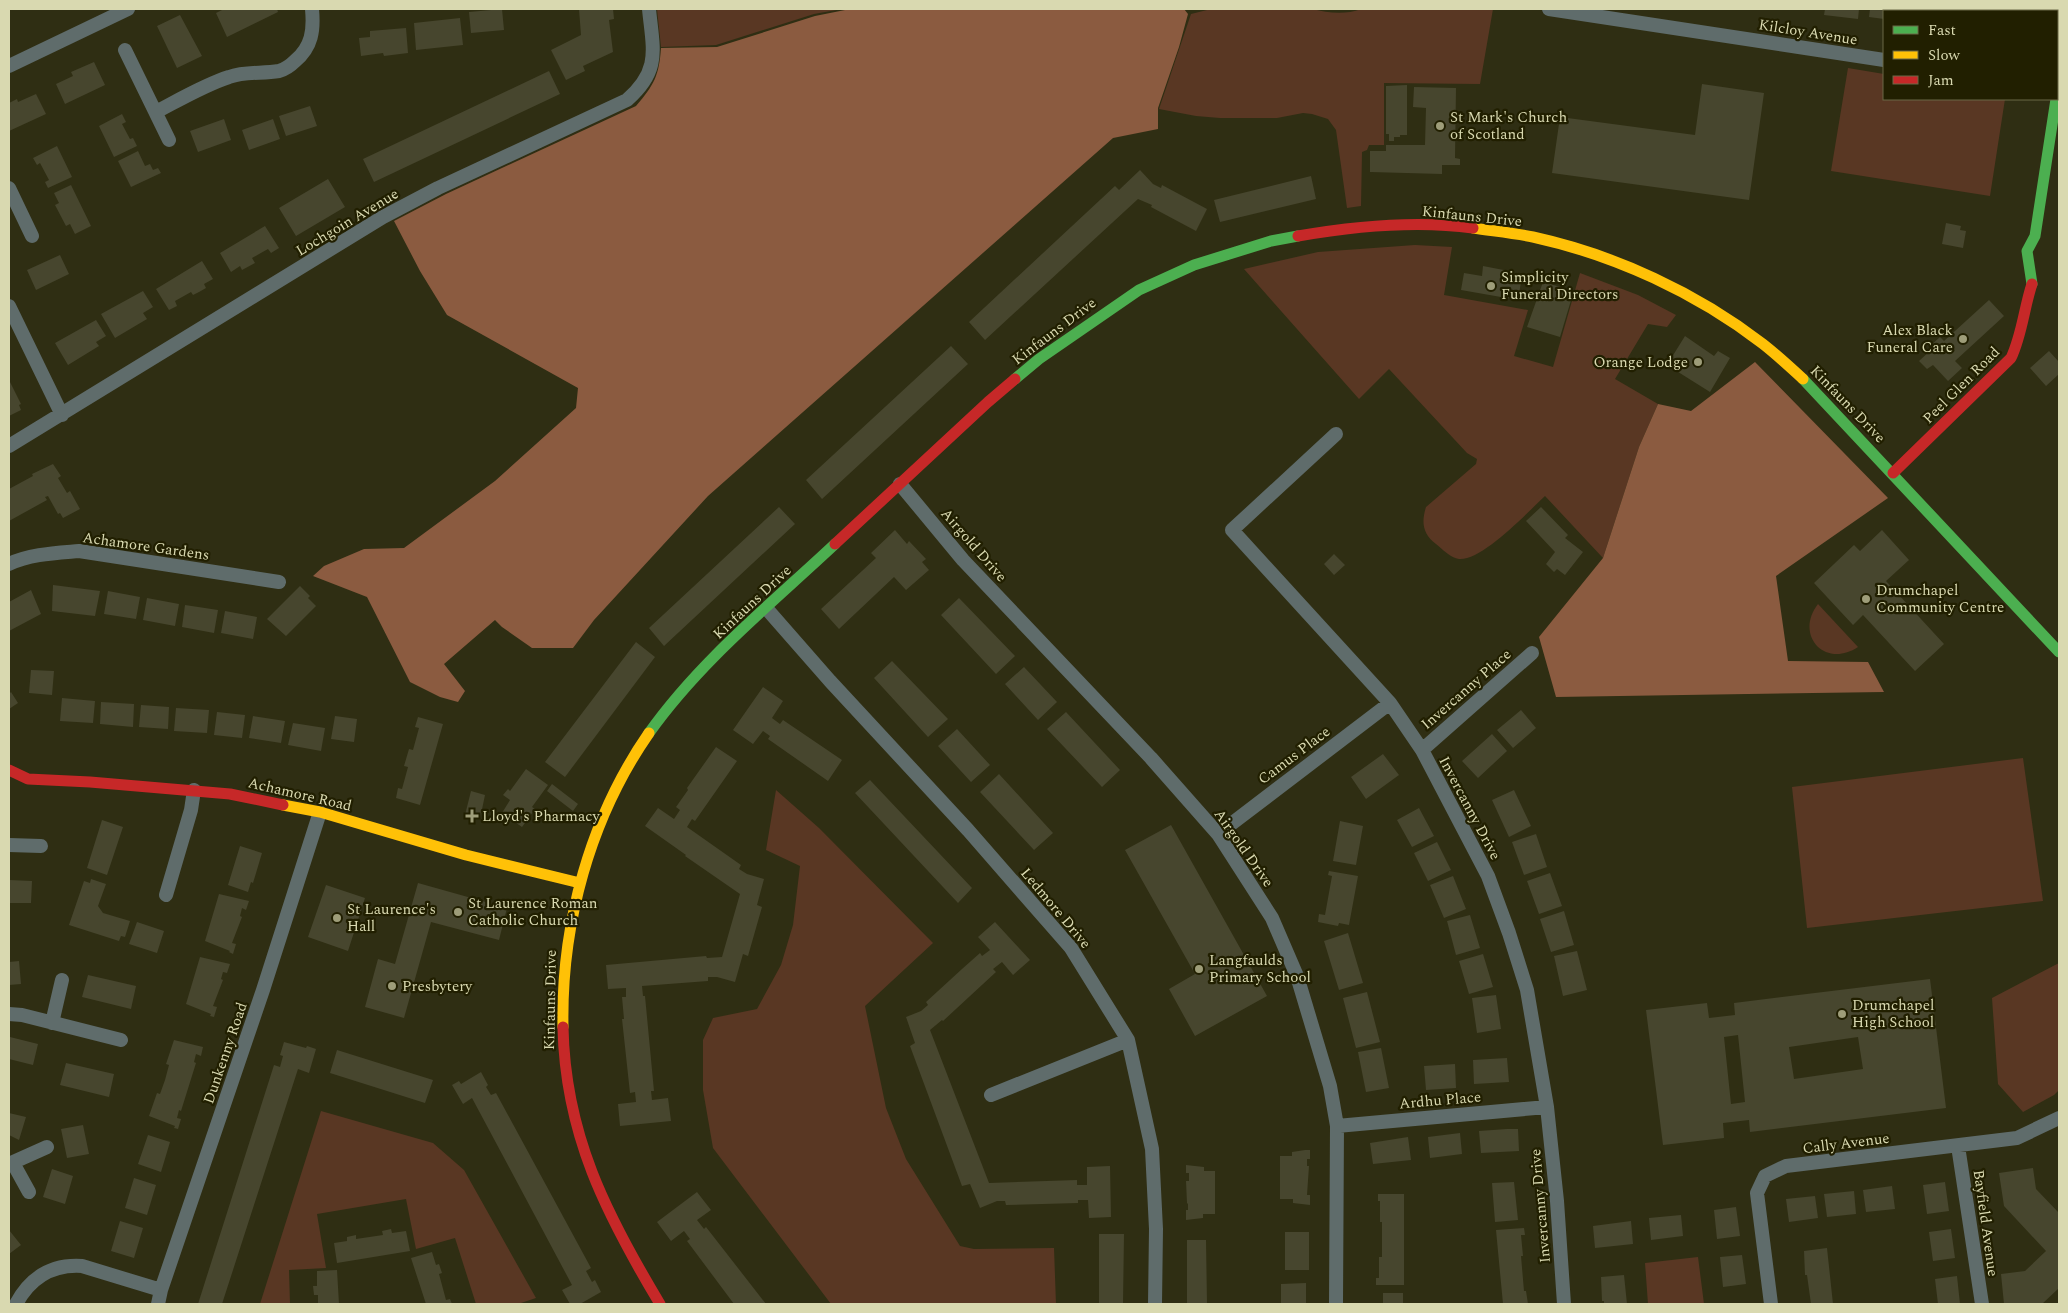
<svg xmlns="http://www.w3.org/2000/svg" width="2068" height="1313" font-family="Spectral,serif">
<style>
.green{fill:#593723}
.forest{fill:#8b5b40}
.building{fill:#47462e;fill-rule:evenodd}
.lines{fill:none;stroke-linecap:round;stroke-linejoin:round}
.street{stroke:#5f6c6b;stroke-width:14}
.fast{stroke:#4caf50;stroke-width:11}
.slow{stroke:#ffc107;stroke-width:11}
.jam{stroke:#c62828;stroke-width:11}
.poi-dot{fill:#9e9d79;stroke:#211f00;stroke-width:2}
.labels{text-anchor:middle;stroke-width:4.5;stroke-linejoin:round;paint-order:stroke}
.street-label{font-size:15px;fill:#d9d9b0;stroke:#211f00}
.poi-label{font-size:15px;fill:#d9d9b0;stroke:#211f00;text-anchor:start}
</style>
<rect width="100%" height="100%" fill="#2f2e13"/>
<path class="green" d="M657,9H842L814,14L716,45L661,47Z
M1211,9H1313C1327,13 1346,15 1361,9H1493L1480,84L1384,83V145H1369L1367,150L1362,152L1361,206L1347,208L1336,130L1328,119L1312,114L1303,113L1277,118H1220L1196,116L1159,109L1191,14Z
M1848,68L1884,74V99H2005L1990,196L1831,171Z
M1415,245L1452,247L1444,295L1528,310L1514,356L1553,367L1580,273L1638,295L1676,315L1667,327L1648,324L1615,379L1658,404L1639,447L1603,558L1545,496C1529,511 1482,561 1459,559C1451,558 1442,549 1436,544C1423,534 1421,523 1426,507L1476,464L1477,459L1467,453L1389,369L1359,399L1244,269L1318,252Z
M1818,604L1858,647C1825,669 1794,635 1818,604Z
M2023,758L2043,901L1807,928L1792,787Z
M776,790L819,828L933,943L865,1006L886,1108L906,1159L960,1246L974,1249L1054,1248L1056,1304H831L713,1148L703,1090V1040L713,1018L757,1009L781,965L793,925L800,866L766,850Z
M2059,963V1090L2054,1095L2023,1112L1998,1084L1992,998Z
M321,1111L433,1143L464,1170L536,1298L518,1304H476L455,1238L416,1249L406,1199L317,1214L326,1268L289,1270L290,1304H260Z
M1698,1257L1704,1304H1648L1645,1263Z"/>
<path class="forest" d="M850,9H1184L1188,14L1179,47L1158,108V129L1113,138L708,496L594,620L573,648H532L502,627L495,620L444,664L465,691L458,702L440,697L410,682L367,597L313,576L324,566L364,549L404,548L495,481L576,408L578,388L447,315L420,271L394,221L446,194L636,106C654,85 659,76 661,48L717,47L815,16Z
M1755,362L1888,498L1776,576L1788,661L1868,662L1884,692L1556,697L1539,637L1603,558L1639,447L1658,404L1691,411Z"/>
<path class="building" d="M224,9H277L278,12L227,37L216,13Z
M502,9L504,30L471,33L469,12Z
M579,9H613L614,19L609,20L613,52L583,66L585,71L566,80L551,50L581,35Z
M1825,9H1859L1858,19L1824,15Z
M1870,9H1905L1904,11H1884V19L1869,17Z
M1914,9H1928L1938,11H1914Z
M1944,9H1962L1972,11H1944Z
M2006,9H2031L2030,11H2005Z
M180,15L202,56L177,68L157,26Z
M460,18L463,45L416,50L414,23Z
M406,28L408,53L384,56L383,53L361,56L359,38L370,37V31Z
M94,62L105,85L65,104L56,84L73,76L71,72Z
M549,71L560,94L374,182L363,159Z
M1702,84L1764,93L1749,200L1552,173L1560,117L1695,135Z
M1407,85V135H1400V137H1394V141H1389V134H1386V86Z
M1414,87L1456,88L1455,158L1460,159V165H1442V174L1370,172V151H1386V145H1425L1426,108L1413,107Z
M36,94L46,114L9,131V103L17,99L18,102Z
M310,106L317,126L286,136L279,116Z
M122,114L126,122L122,124L130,139L133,138L137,146L114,157L99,126Z
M224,119L231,140L198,152L190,131Z
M273,119L280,139L249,150L242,130Z
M57,146L72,177L48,188L45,182L49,180L40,163L37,165L33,158Z
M138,151L145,166L150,164L153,170L158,168L161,173L131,187L118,161Z
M1140,170L1153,184L1161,188L1162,185L1207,209L1196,231L1151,207L1152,205L1138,199L985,340L969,322L1115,186L1119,190Z
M1311,176L1316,199L1220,222L1214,200Z
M328,179L345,207L296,236L279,208Z
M71,185L91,226L75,234L70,224L66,226L55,205L59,203L54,193Z
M1946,223L1961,226L1960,230L1966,231L1963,248L1942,244Z
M265,226L279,248L271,253L268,249L252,258L255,263L242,270L240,266L231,272L220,253Z
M60,255L69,274L36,290L27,270Z
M202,261L213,279L204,284L206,288L199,292L193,295L191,292L175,301L177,306L169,310L156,289Z
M1483,266L1514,272L1513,281L1521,282L1518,300L1461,290L1464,273L1482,276Z
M1543,282L1571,290L1569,296L1572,297L1560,337L1527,327Z
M143,291L153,307L143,313L147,319L115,338L101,314Z
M1989,300L2004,316L1955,361L1962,368L1948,381L1933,365L1927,369L1919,361L1931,350L1929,347L1940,337L1944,341Z
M96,320L106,336L96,342L99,346L68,365L55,343Z
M1685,336L1714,356L1718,351L1730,358L1710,392L1667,365Z
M951,346L968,364L822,499L806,480Z
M2049,351L2059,362V374L2046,386L2030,368Z
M9,380L21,404L19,405L21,410L9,416Z
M53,464L61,476L58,478L67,493L70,491L80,509L63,518L60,513L58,514L48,496L45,497L47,500L9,521V489L33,476L32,474Z
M779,507L795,524L664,646L649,628Z
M1541,507L1568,535L1565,538L1583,552L1565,575L1557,569L1554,572L1546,564L1555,552L1526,521Z
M895,530L907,544L909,541L926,559L922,562L929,570L906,590L894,577L839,629L821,609L876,558L871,553Z
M1882,530L1909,560L1886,581L1944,644L1915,671L1863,615L1853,625L1814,583L1854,545L1860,551Z
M1334,554L1345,565L1334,575L1324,564Z
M53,585L100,591L95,616L52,611Z
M300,586L310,596L308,598L316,606L286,636L267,619Z
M31,590L41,614L9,631V602Z
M108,591L140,597L136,619L104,614Z
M147,598L179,604L175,626L143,620Z
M959,598L1015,656L996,674L941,615Z
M185,605L218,610L214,633L182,627Z
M225,611L257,617L253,639L221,633Z
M636,642L655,657L565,777L545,762Z
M892,661L948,719L928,737L874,678Z
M1024,667L1057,702L1038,720L1005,684Z
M31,670L54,671L52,695L29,693Z
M763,687L783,701L772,718L780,724L783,720L842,760L828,781L768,739L770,736L763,731L753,744L733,730Z
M11,692L18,703L9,709V694Z
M62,698L95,701L93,723L60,721Z
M101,702L134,704L133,727L100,724Z
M141,705L169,707L168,729L139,727Z
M176,708L209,710L207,733L174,731Z
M1521,710L1536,728L1513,748L1497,730Z
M217,712L245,715L242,738L214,735Z
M1066,712L1120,770L1102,787L1047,729Z
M253,716L285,721L281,743L249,738Z
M335,716L357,719L354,742L331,739Z
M418,717L443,724L420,805L396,798L398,788L402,789L408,767L404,766L409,749L413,750L419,728L415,727Z
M293,723L325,728L321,751L288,745Z
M957,729L990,765L971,782L938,746Z
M1492,734L1507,751L1478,778L1462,761Z
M716,747L737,761L695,821L692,819L687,827L741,865L739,869L747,874L764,879L757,905L762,907L748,956L743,954L735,982L717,977H708V981L642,986L643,996H645L654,1091H651L652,1100L668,1098L671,1121L620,1126L618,1104L636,1102L635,1092L630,1093L622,1019H624L622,997H626V988L608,989L606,965L706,956L707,958L722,957L740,894L685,856L686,855L645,826L658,808L674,819L680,810L676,807L688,790L687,788Z
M1383,754L1399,775L1366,799L1351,777Z
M526,769L548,785L532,807L535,809L522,827L502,813L510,800L503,795L508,789L510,791Z
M999,774L1053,833L1034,850L980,792Z
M870,780L972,888L958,903L855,793Z
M552,784L578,804L573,811L547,791Z
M1514,790L1531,826L1509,837L1492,800Z
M471,791L485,795L480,819L465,815Z
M1419,808L1434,836L1412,847L1397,820Z
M102,820L123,827L107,875L87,868Z
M1340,821L1363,826L1356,865L1333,861Z
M1171,825L1267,996L1195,1036L1169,989L1195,974L1125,850Z
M1536,834L1547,867L1524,875L1512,842Z
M1437,842L1451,870L1428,881L1414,853Z
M240,846L262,853L253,883L251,882L248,892L228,885Z
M1329,871L1358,876L1349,925L1339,923L1338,926L1318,922L1319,914L1325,915L1332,876L1328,875Z
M1550,873L1562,906L1539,914L1527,881Z
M1453,876L1466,909L1444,918L1430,885Z
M91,879L106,884L98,906L103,913L130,921L125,937L121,936L119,941L69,925L84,881L90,883Z
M9,880L32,881L31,903H9Z
M418,883L507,908L499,940L431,922L404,1018L365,1007L378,959L395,964Z
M326,885L365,898L348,951L308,937Z
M219,894L249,901L246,910L242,908L240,916L242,917L232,943L236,944L233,954L229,952L230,951L205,941Z
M1564,911L1574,945L1551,952L1540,919Z
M1470,915L1480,948L1456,955L1447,921Z
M137,922L164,931L157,953L129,944Z
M995,922L1030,960L1013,975L1002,962L993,969L996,972L943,1021L942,1020L930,1030L989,1183L1077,1180V1185H1087V1167L1110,1166L1111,1217L1089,1218L1088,1200H1078V1203L1006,1205L1005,1201H997L980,1208L970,1184L962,1186L910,1046L915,1043L906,1017L921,1011L928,1005L926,1002L962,969L980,953L982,956L990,950L978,937Z
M1348,933L1363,983L1339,990L1324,941Z
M1577,951L1587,990L1563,996L1554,956Z
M1483,954L1493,987L1469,994L1459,961Z
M200,957L230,964L227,973L223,972L221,979L223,980L213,1006L217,1007L214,1017L210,1016L211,1014L186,1004Z
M19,961L21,984L9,985V962Z
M88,975L136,986L131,1009L82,997Z
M1930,979L1946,1108L1750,1132L1749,1120L1723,1123L1724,1138L1663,1145L1646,1010L1707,1003L1709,1018L1735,1015L1734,1003ZM1738,1035L1745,1102L1731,1104L1724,1037ZM1858,1037L1863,1069L1794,1079L1789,1047Z
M1367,992L1380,1042L1356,1048L1343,998Z
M1496,995L1501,1029L1477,1033L1472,998Z
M10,1037L38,1044L33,1065L9,1059Z
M174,1040L203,1047L201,1056L196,1054L194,1062L196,1063L181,1111L179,1110L177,1118L181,1119L178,1129L174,1128L175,1126L149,1116L157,1093L160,1094L165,1080L169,1065L166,1064Z
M284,1042L306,1048L307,1046L316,1049L309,1073L298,1069L222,1304H198L274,1065L280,1067L283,1056L280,1055Z
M1381,1048L1389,1088L1366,1092L1358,1052Z
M337,1050L433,1080L425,1103L330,1073Z
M1507,1058L1509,1082L1474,1084L1473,1060Z
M66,1063L114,1074L109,1097L60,1085Z
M1455,1064L1456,1088L1426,1090L1424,1066Z
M481,1072L488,1085L486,1087L491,1095L496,1093L591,1268L586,1271L592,1282L595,1280L601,1292L580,1304H570L562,1290L572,1285L472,1098L463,1104L452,1085L459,1081L461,1084Z
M9,1113L26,1117L19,1140L9,1135Z
M83,1125L89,1154L67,1158L61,1129Z
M1507,1129H1518L1519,1151L1481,1153L1479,1131Z
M1460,1133L1462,1154L1430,1158L1428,1137Z
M148,1135L170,1142L161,1172L138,1164Z
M1408,1137L1411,1160L1373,1164L1370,1143Z
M1305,1150H1310V1159H1307V1166H1309L1307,1195H1310V1205L1293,1203V1199H1280V1156H1292V1152Z
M1186,1165L1204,1167V1171H1215V1214H1203V1218L1186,1220V1210H1188V1204L1187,1203L1186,1181H1189V1173H1186Z
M2033,1168L2036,1189L2059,1213V1288L2042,1304H2004L2001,1274L2025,1271L2046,1251L2004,1206L1999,1173Z
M52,1169L73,1176L65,1204L43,1197Z
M134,1178L156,1185L147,1215L125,1208Z
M1514,1182L1518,1220L1495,1222L1492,1183Z
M1945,1182L1949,1211L1927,1214L1923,1185Z
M1892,1186L1895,1209L1866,1212L1863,1190Z
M1854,1191L1856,1214L1827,1217L1824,1194Z
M697,1192L711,1210L697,1220L704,1229L706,1227L766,1304H734L687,1241L690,1239L684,1231L671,1241L657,1222Z
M1378,1194H1404V1285H1376V1278H1379V1257H1382V1222H1380V1201H1378Z
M1815,1196L1818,1218L1789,1222L1786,1199Z
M1736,1207L1740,1236L1717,1239L1714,1210Z
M1681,1215L1683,1236L1651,1240L1649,1218Z
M120,1221L143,1228L134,1258L111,1251Z
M1631,1221L1633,1244L1595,1248L1593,1226Z
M1524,1228L1525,1235H1521L1523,1256H1521L1524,1291H1526L1528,1304H1503L1496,1230Z
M391,1229L392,1233L406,1231L410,1251L337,1263L334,1243L347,1241V1237L356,1235V1239L383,1235L382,1231Z
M1951,1229L1955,1258L1933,1261L1929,1232Z
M9,1230L21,1245L9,1254Z
M1285,1232H1309V1270H1285Z
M1099,1234H1124L1123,1304H1099Z
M1187,1240H1206L1207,1304H1187Z
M1827,1248L1833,1304H1811L1807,1275H1805L1804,1251Z
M432,1252L436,1265L439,1264L442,1273L439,1274L446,1300L450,1299L452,1304H426L411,1258Z
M1742,1255L1746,1284L1723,1287L1720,1257Z
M337,1270L339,1304H318V1295H314L313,1286H317V1271Z
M1624,1275L1627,1304H1604V1301H1602L1601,1277Z
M1957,1276L1960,1304H1938L1935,1279Z
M1306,1283V1304H1281V1284Z
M1383,1293H1403V1304H1383Z"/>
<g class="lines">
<path class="street" d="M1549,9L1884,60
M125,50L169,140
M9,66L128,9
M156,112C179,100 204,85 229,77C246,71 262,74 279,71C286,69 290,66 295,61C312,47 314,30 312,9
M9,188L32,236
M9,306L62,415
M1336,434L1232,530L1390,703L1422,750L1488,876L1509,933L1527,990L1547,1107L1557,1201L1564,1304
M9,446L383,217L438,188L627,100C661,70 653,50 649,9
M900,484L963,560L1151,758L1218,834L1272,918L1297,976L1330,1086L1337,1126L1336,1304
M9,564C30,554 56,553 79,551L279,582
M767,609L830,681L968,830L1071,948L1128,1040L1152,1149L1156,1229L1155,1304
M1422,750L1532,653
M1218,834L1390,703
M9,845L41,846
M166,895L191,810L194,790
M9,1014L22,1015L121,1040
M52,1023L62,980
M991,1095L1128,1040
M1337,1126L1547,1107
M1958,1146L1982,1304
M13,1163L29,1192
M9,1164L47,1147
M16,1304C30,1278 51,1264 82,1266L161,1290
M158,1304L161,1290L263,990L320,812
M1771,1304L1757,1193L1765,1176L1786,1166L2017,1138L2059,1118"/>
<path class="fast" d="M2032,284L2027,251L2035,236L2056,99
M1015,379L1039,359L1139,290L1194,265L1271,241L1298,236
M1803,379L2059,652
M649,733C700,661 771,604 835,544"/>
<path class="slow" d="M2057,91L2059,74
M1473,228C1493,231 1514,233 1533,237C1615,255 1697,293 1763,344C1777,355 1790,367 1803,379
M283,805L320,812L466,855L580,883
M563,1027C561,924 590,818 649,733"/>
<path class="jam" d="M1298,236C1355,226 1415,220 1473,228
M1893,473L2011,358C2022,335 2024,308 2032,284
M835,544L988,402L1015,379
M9,770L28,779L90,782L230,794L283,805
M563,1027C565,1134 606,1214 660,1304"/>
</g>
<g class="poi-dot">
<circle cx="1440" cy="126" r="5"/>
<circle cx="1491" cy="286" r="5"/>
<circle cx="1963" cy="339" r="5"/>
<circle cx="1698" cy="362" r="5"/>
<circle cx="1866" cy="599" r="5"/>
<path d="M469.5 808.5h5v5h5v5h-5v5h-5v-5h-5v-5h5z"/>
<circle cx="458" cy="912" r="5"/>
<circle cx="337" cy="918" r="5"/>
<circle cx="1199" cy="969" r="5"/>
<circle cx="392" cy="986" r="5"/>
<circle cx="1842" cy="1014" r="5"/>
</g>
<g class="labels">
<g class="street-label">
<text transform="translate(1808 32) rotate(9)" y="5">Kilcloy Avenue</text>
<text transform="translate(1472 216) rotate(6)" y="5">Kinfauns Drive</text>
<text transform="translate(347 222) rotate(-31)" y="5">Lochgoin Avenue</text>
<text transform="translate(1054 331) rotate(-37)" y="5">Kinfauns Drive</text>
<text transform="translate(1961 385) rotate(-45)" y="5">Peel Glen Road</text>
<text transform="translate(1848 404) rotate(46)" y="5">Kinfauns Drive</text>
<text transform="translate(974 545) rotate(49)" y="5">Airgold Drive</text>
<text transform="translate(146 546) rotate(8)" y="5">Achamore Gardens</text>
<text transform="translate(752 602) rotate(-43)" y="5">Kinfauns Drive</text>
<text transform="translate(1466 689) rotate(-41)" y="5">Invercanny Place</text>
<text transform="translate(1294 755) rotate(-37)" y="5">Camus Place</text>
<text transform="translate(300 794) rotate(13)" y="5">Achamore Road</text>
<text transform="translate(1470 808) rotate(62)" y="5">Invercanny Drive</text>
<text transform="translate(1244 848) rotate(55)" y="5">Airgold Drive</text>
<text transform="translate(1056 908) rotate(50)" y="5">Ledmore Drive</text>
<text transform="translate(550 1000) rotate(-89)" y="5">Kinfauns Drive</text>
<text transform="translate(225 1053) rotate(-71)" y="5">Dunkenny Road</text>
<text transform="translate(1440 1100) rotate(-5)" y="5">Ardhu Place</text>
<text transform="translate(1846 1143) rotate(-7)" y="5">Cally Avenue</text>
<text transform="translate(1540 1206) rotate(-95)" y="5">Invercanny Drive</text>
<text transform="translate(1986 1223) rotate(82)" y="5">Bayfield Avenue</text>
</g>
<g class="poi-label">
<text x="1450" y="122">St Mark's Church<tspan x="1450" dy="17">of Scotland</tspan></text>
<text x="1501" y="282">Simplicity<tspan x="1501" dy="17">Funeral Directors</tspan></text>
<text x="1953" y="335" text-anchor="end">Alex Black<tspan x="1953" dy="17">Funeral Care</tspan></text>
<text x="1688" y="367" text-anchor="end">Orange Lodge</text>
<text x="1876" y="595">Drumchapel<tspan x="1876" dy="17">Community Centre</tspan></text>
<text x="482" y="821">Lloyd's Pharmacy</text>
<text x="468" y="908">St Laurence Roman<tspan x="468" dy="17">Catholic Church</tspan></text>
<text x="347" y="914">St Laurence's<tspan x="347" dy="17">Hall</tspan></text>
<text x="1209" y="965">Langfaulds<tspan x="1209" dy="17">Primary School</tspan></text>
<text x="402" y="991">Presbytery</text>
<text x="1852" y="1010">Drumchapel<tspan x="1852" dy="17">High School</tspan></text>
</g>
</g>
<rect width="2068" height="1313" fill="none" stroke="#d9d9b0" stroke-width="20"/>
<rect x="1883" y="10" width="175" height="90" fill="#211f00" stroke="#6b6946"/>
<rect x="1893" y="26" width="25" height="8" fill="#4caf50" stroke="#6b6946"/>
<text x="1928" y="35" font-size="15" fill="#d9d9b0">Fast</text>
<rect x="1893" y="51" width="25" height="8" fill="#ffc107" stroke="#6b6946"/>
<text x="1928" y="60" font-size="15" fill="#d9d9b0">Slow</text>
<rect x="1893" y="76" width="25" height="8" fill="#c62828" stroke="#6b6946"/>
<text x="1928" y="85" font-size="15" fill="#d9d9b0">Jam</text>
</svg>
